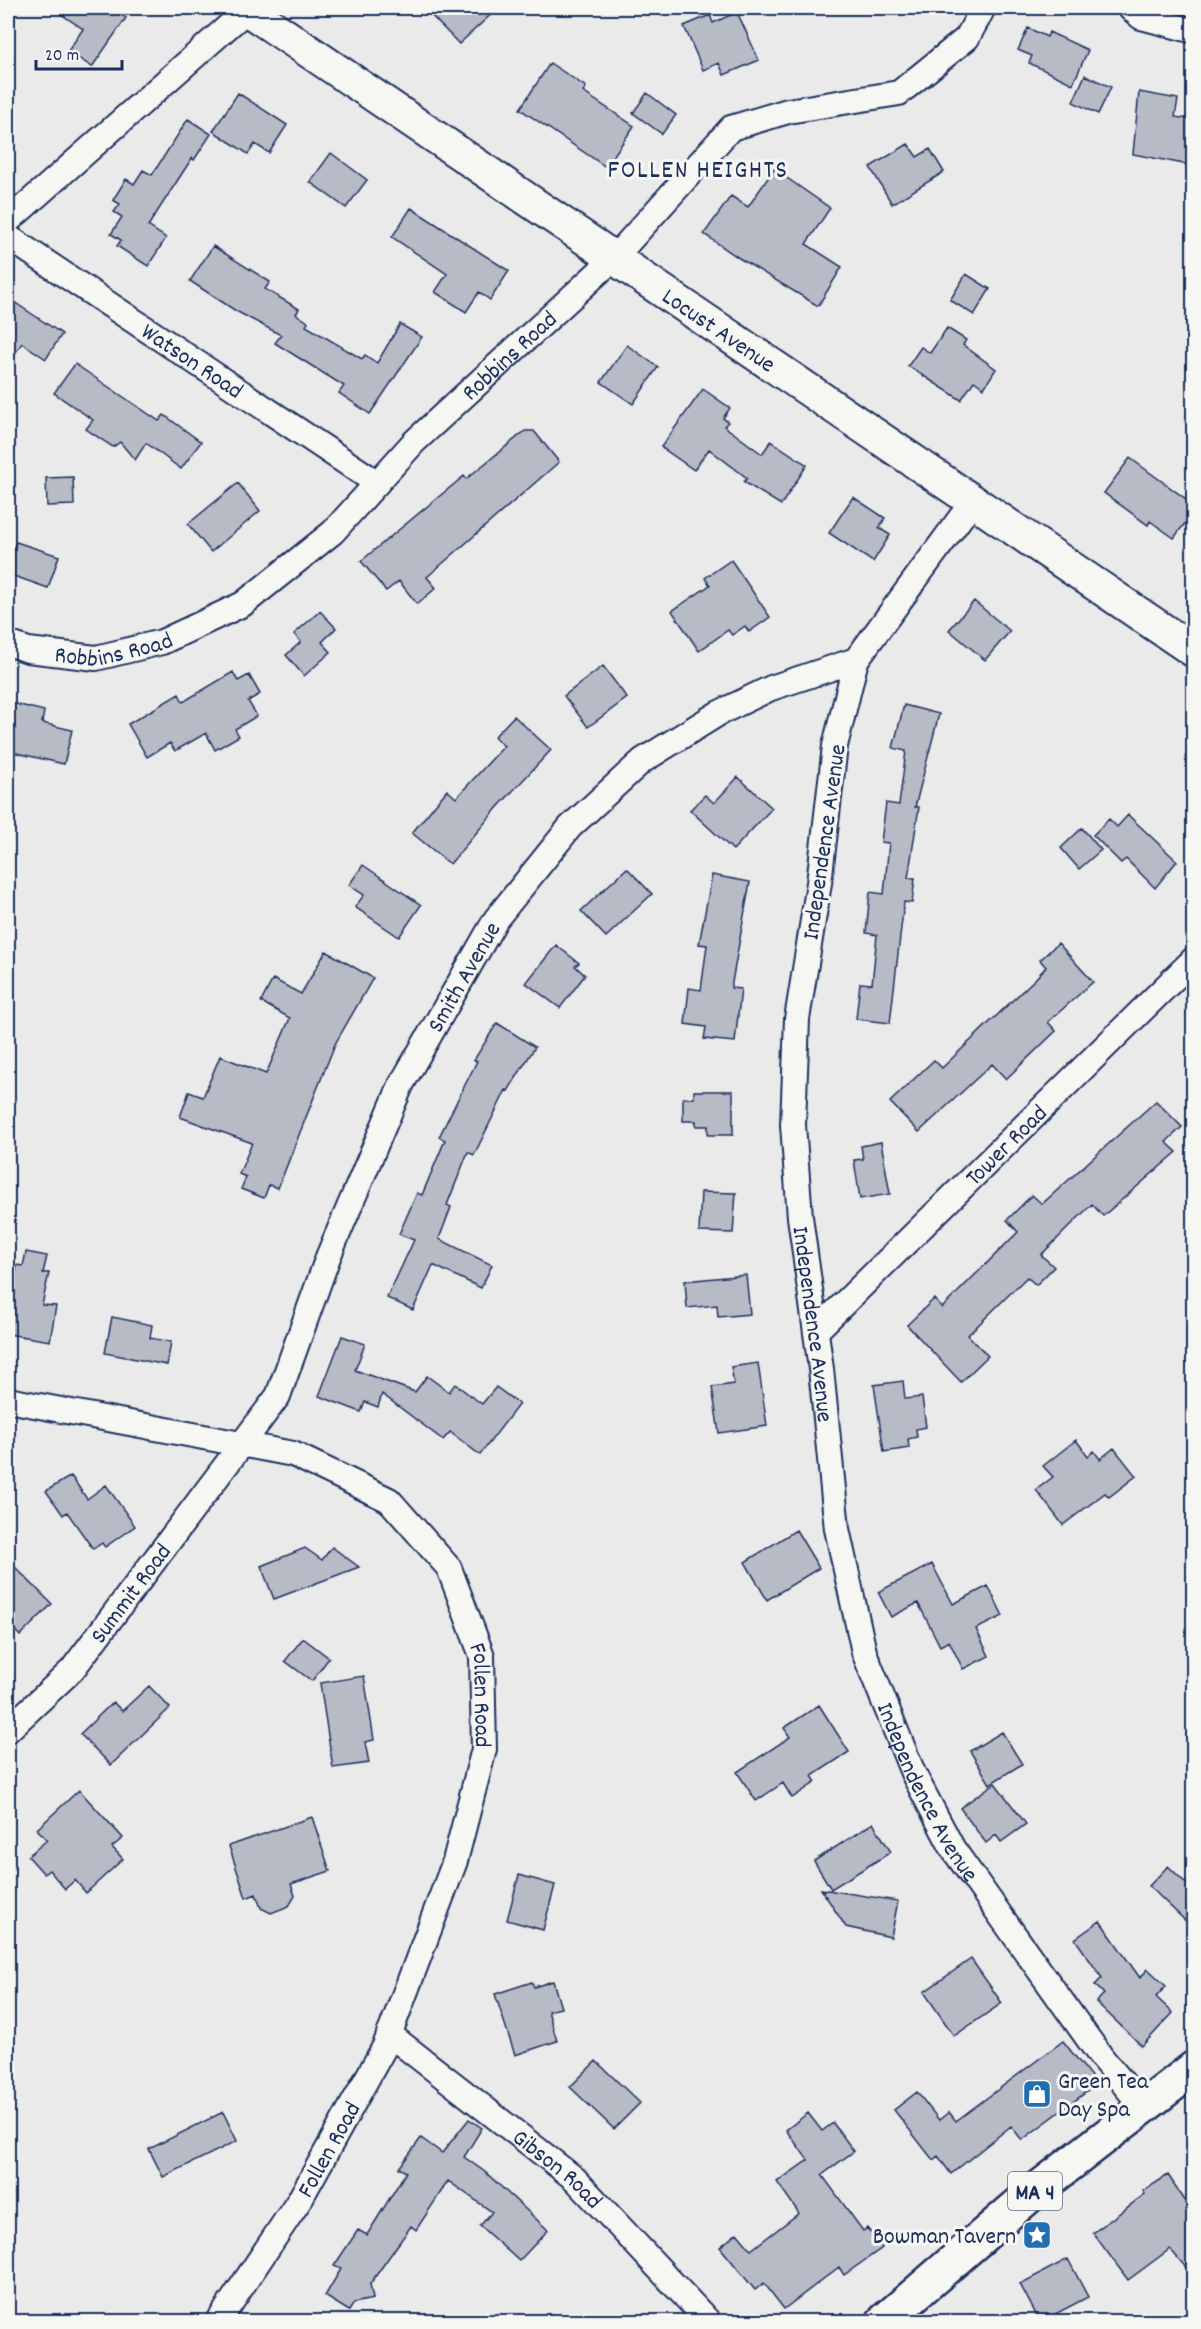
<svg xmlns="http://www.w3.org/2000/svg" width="1201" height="2329" font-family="Dekko,sans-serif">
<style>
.building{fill:#b6bbc6;stroke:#1b2f5e;stroke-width:1.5}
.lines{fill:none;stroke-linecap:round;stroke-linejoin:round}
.minor-casing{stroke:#1b2f5e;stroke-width:28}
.tertiary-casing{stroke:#1b2f5e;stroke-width:36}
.primary-casing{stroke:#1b2f5e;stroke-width:38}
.minor{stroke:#f6f6f2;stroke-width:24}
.tertiary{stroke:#f6f6f2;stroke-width:32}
.primary{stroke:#f6f6f2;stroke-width:33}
.labels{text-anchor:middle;stroke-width:6;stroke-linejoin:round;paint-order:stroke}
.shield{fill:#f6f6f2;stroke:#5d6b8a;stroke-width:1.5}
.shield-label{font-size:22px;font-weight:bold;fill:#1b2f5e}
.street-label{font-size:24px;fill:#1b2f5e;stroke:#f6f6f2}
.poi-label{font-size:24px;fill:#1b2f5e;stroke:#f6f6f2;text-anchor:start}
.neighbourhood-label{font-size:26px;letter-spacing:1.5px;fill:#1b2f5e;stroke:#f6f6f2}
</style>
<rect width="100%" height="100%" fill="#e9eae9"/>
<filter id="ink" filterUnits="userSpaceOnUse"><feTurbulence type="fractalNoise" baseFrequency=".0167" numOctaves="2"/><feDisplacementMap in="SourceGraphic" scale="12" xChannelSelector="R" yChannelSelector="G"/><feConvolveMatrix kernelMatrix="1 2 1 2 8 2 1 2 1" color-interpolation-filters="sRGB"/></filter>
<g filter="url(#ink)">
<path class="building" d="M52,8H111L126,18L92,67L68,51L83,29Z
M424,8H498L459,44Z
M737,12L759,60L724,75L719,63L703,70L684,26L710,15L713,23Z
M1028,28L1047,37L1049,32L1088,50L1073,84L1029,63L1032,56L1018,50Z
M550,63L586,87L583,92L634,126L606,167L520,109Z
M1085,75L1111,87L1098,114L1073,102Z
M1139,92L1178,99L1175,117L1194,120V166L1133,154Z
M238,93L287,125L269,153L255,144L248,154L213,131Z
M647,93L676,115L662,134L633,113Z
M188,119L211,134L194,160L192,158L148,226L166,238L148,266L117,246L121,240L111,234L122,217L114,212L120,204L113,200L126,179L134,184L143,170L152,175Z
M908,144L917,157L930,149L944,172L892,204L870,167Z
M331,153L367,180L346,208L310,182Z
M774,169L830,208L806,244L842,267L818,306L739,258L704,234L731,196L748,207Z
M411,208L509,271L490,300L479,292L466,312L435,292L447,274L392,237Z
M213,246L270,282L265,289L299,309L296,314L308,322L306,326L362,359L365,355L377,363L400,324L422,337L370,414L339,393L344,386L275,343L281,335L236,311L190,281Z
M966,274L990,289L974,315L950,300Z
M8,298L62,334L46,359L22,343L8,364Z
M947,328L966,340L963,345L996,369L984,388L974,381L961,400L908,366L921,347L930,353Z
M627,345L658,367L633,404L601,382Z
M75,364L159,421L164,415L201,442L181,469L146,443L135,460L120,442L113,447L86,429L93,420L54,393Z
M703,389L730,408L723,418L728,422L724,426L762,454L771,441L807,465L781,505L744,482L747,478L709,449L694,470L661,447Z
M525,431H534L559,462L427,577L436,588L417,604L399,581L386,591L361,561L464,476L466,479Z
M1130,458L1194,505V511L1174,538L1150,521L1148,525L1104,493Z
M73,477L74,505L47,506L46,478Z
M238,483L260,511L211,552L188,524Z
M853,497L885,518L879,528L890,535L873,562L829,533Z
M16,542L59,556L48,588L8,574V565Z
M731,560L770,617L749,632L745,626L732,635L728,630L699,651L672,611L710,585L705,578Z
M974,601L1010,631L985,660L949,630Z
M320,611L336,628L322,642L331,652L304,676L286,655L301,642L294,634Z
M603,666L627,698L588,727L564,696Z
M233,672L238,681L249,675L260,694L248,701L257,716L235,729L239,736L215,750L206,733L175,751L170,743L147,757L128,724L179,694L183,702Z
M8,702L44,711L42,723L72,730L64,764L8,751Z
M904,705L939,714L915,807H919L908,878H915L912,903L904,902L890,1023L856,1019L860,983L872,984L877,935L866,933L870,892L884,894L889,843L881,842L886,803L899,805L906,751L893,748Z
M514,716L551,750L498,807L450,864L412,833L447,790L456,798L504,746L494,737Z
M738,777L772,808L733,850L690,810L705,795L714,803Z
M1128,815L1177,861L1155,888L1126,859L1121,863L1093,835L1109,819L1117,827Z
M1082,828L1101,850L1079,869L1061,848Z
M363,865L421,905L399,937L355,907L364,895L349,885Z
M627,868L652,894L606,937L581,911Z
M712,875L750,882L731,988L741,989L735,1042L704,1039L706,1027L685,1024L689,988L701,990L707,945L699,944Z
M1058,943L1093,982L1048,1022L1056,1031L1006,1079L992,1064L919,1132L890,1102L934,1060L942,1068L1036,978L1046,967L1040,960Z
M556,945L579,963L575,966L585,975L560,1008L526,983Z
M326,951L373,978L335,1044L278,1188L269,1185L264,1198L241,1189L246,1177L239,1174L252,1143L180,1117L189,1092L203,1097L220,1056L266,1074L290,1018L261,1002L273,979L301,994Z
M497,1023L535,1047L508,1091L506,1090L474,1155L468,1152L447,1205L451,1207L439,1239L492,1265L481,1288L433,1265L413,1310L387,1298L414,1240L399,1234L417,1193L422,1195L445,1140L439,1137L477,1061L474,1060Z
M694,1091H733V1135H708V1126H696V1121H683V1098H694Z
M1156,1101L1182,1127L1166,1142L1177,1152L1103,1216L1092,1204L1041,1255L1054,1267L1036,1285L1027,1277L968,1335L988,1356L961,1382L907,1325L934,1299L942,1308L1018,1232L1007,1220L1032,1195L1042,1204Z
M881,1142L890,1194L860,1199L854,1160L863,1159L861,1146Z
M701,1192L736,1193L733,1233L699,1232Z
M26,1252L47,1256L43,1273H49L42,1305L56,1306L50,1341L8,1334V1318L17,1265L23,1266Z
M746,1275L750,1314L718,1317L717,1305L687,1308L685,1281Z
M112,1317L152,1325L150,1338L171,1342L167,1365L105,1353Z
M342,1336L365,1344L355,1370L415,1392L427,1376L449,1392L455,1384L482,1404L496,1387L519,1404L480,1455L450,1432L443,1440L382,1394L378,1407L365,1402L361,1412L319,1396Z
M758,1363L767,1426L719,1433L712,1387L734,1384L731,1367Z
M903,1381L905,1399L922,1397L926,1427L916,1429L917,1437L908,1439L909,1448L884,1452L874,1385Z
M1076,1440L1088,1456L1094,1451L1100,1459L1114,1448L1136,1476L1109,1497L1105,1493L1063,1525L1036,1490L1053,1477L1043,1466Z
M71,1476L87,1499L106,1485L135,1526L105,1547L102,1543L93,1549L67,1512L63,1515L46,1491Z
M796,1530L819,1568L767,1600L745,1562Z
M332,1547L359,1567L274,1599L261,1566L305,1548L322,1560Z
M8,1560L52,1604L20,1636L8,1623Z
M932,1564L953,1604L988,1586L1003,1616L976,1629L989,1656L963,1669L949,1641L940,1646L918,1603L891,1617L878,1592Z
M303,1638L329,1658L312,1681L285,1661Z
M364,1676L374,1740L365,1742L369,1763L333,1768L320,1683Z
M149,1686L170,1708L111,1765L80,1734L113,1702L122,1711Z
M819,1705L849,1752L812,1776L816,1782L792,1798L783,1783L756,1801L737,1772L790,1737L784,1728Z
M1002,1732L1022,1764L990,1784L970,1751Z
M995,1783L1026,1824L1001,1842L996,1835L986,1843L960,1808Z
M79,1790L123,1838L112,1847L123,1859L86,1893L75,1880L65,1889L49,1870L44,1874L28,1856L47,1840L37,1829Z
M312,1817L330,1871L291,1884L295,1896L289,1906L271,1913L261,1908L256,1894L246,1898L229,1846Z
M873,1823L891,1852L831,1889L814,1861Z
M1168,1866L1194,1891V1929L1149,1886Z
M519,1875L555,1885L543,1930L507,1920Z
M821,1889L898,1901L891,1937L846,1927Z
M1100,1921L1140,1978L1148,1969L1166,1986L1156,1997L1173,2013L1142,2046L1096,2002L1104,1994L1095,1985L1102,1978L1075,1939Z
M971,1959L1002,2003L954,2036L924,1992Z
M553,1981L561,2008L548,2011L557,2041L515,2055L495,1994L532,1982L534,1987Z
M1063,2041L1097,2084L1022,2140L1011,2126L951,2174L938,2156L933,2160L894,2110L917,2092L939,2120L949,2112L956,2121Z
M596,2061L640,2103L614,2129L570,2087Z
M223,2112L237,2141L163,2177L149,2149Z
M808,2113L822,2131L833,2123L854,2151L822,2175L863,2231L867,2228L882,2248L844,2275L839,2267L784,2309L764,2283L755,2290L720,2247L737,2233L751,2250L799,2213L777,2182L808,2160L786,2130Z
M469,2119L482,2128L464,2157L485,2172L548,2230L519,2261L480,2226L492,2212L448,2181L416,2230L411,2226L370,2284L373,2299L354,2303L349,2311L325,2296L341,2269L334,2266L358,2230L367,2235L406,2172L399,2168L421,2138L442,2153Z
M1168,2175L1194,2214V2277L1170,2249L1128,2280L1093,2233L1145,2194L1143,2191Z
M1068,2259L1088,2297L1040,2322L1020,2284Z"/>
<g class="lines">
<g class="minor-casing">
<g id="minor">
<path d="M1130,8L1141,17L1194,31"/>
<path d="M8,221L248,9"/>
<path id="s1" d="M8,237L377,483"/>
<path id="s2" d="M973,501L856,660L835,746L819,883L797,1019L793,1125L800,1217L821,1369L837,1529L864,1652L913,1773L953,1849L1102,2058L1143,2107"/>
<path id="s3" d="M8,643L28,650L96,658L162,642L243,604L333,532L414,442L614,258L731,128L788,111L899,93L967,38L983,8"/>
<path id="s4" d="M816,1331L1194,959"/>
<path id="s5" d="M8,1400L293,1454L389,1500L449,1568L482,1656L484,1749L455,1861L385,2046L299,2201L218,2322"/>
<path id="s6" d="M8,1730L72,1670L278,1396L328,1257L401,1085L496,919L570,827L642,761L719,713L771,688L856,660"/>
<path id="s7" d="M389,2034L575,2179L709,2322"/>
</g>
</g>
<g class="tertiary-casing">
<g id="tertiary">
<path id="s8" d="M245,8L1194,651"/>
</g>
</g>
<g class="primary-casing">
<path id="primary" d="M883,2322L1030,2195L1194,2068"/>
</g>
<use href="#minor" class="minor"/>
<use href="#tertiary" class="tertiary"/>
<use href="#primary" class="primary"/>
</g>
</g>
<defs>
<g id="shop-square" transform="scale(1.5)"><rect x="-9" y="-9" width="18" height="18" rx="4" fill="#1f6fb2" stroke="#f6f6f2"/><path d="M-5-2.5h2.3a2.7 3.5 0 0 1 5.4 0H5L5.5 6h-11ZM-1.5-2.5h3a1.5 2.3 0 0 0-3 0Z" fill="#fff"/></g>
<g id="sight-square" transform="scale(1.5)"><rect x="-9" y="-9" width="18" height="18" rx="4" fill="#1f6fb2" stroke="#f6f6f2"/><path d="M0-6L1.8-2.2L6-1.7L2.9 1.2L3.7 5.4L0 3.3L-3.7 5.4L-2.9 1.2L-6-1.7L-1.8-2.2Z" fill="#fff"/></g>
</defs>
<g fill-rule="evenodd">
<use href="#shop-square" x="1037" y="2094"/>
<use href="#sight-square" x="1037" y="2235"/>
</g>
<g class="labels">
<rect class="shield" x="1008" y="2172" width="54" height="38" rx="4.5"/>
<g class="shield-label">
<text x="1035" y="2199">MA 4</text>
</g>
<g class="street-label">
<text dy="8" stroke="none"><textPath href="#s8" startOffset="573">Locust Avenue</textPath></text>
<text dy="8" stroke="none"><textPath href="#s3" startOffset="612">Robbins Road</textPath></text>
<text dy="8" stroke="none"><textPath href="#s1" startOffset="222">Watson Road</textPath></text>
<text dy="8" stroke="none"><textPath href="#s3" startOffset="108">Robbins Road</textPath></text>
<text transform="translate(823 842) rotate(-82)" y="8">Independence Avenue</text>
<text dy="8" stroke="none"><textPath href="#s6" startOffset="890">Smith Avenue</textPath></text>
<text dy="8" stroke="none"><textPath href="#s4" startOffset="266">Tower Road</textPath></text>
<text dy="8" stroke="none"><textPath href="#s2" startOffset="868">Independence Avenue</textPath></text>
<text dy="8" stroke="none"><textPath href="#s6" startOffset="184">Summit Road</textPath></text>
<text dy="8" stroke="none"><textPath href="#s5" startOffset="620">Follen Road</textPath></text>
<text dy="8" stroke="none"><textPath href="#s2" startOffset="1354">Independence Avenue</textPath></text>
<text transform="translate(328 2149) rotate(-61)" y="8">Follen Road</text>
<text dy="8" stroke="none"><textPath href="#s7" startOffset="216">Gibson Road</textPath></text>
</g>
<g class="poi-label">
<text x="1058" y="2088">Green Tea<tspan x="1058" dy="28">Day Spa</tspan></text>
<text x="1016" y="2243" text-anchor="end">Bowman Tavern</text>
</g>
<g class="neighbourhood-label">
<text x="698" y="177">FOLLEN HEIGHTS</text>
</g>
</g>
<rect width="1201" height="2329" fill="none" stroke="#f6f6f2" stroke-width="30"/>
<rect x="15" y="15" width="1171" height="2299" fill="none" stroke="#1b2f5e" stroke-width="2" filter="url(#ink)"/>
<path d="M36 60v9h86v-9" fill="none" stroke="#1b2f5e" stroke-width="3"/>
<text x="45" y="60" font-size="18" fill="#1b2f5e" stroke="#f6f6f2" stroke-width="4.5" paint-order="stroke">20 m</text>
</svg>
